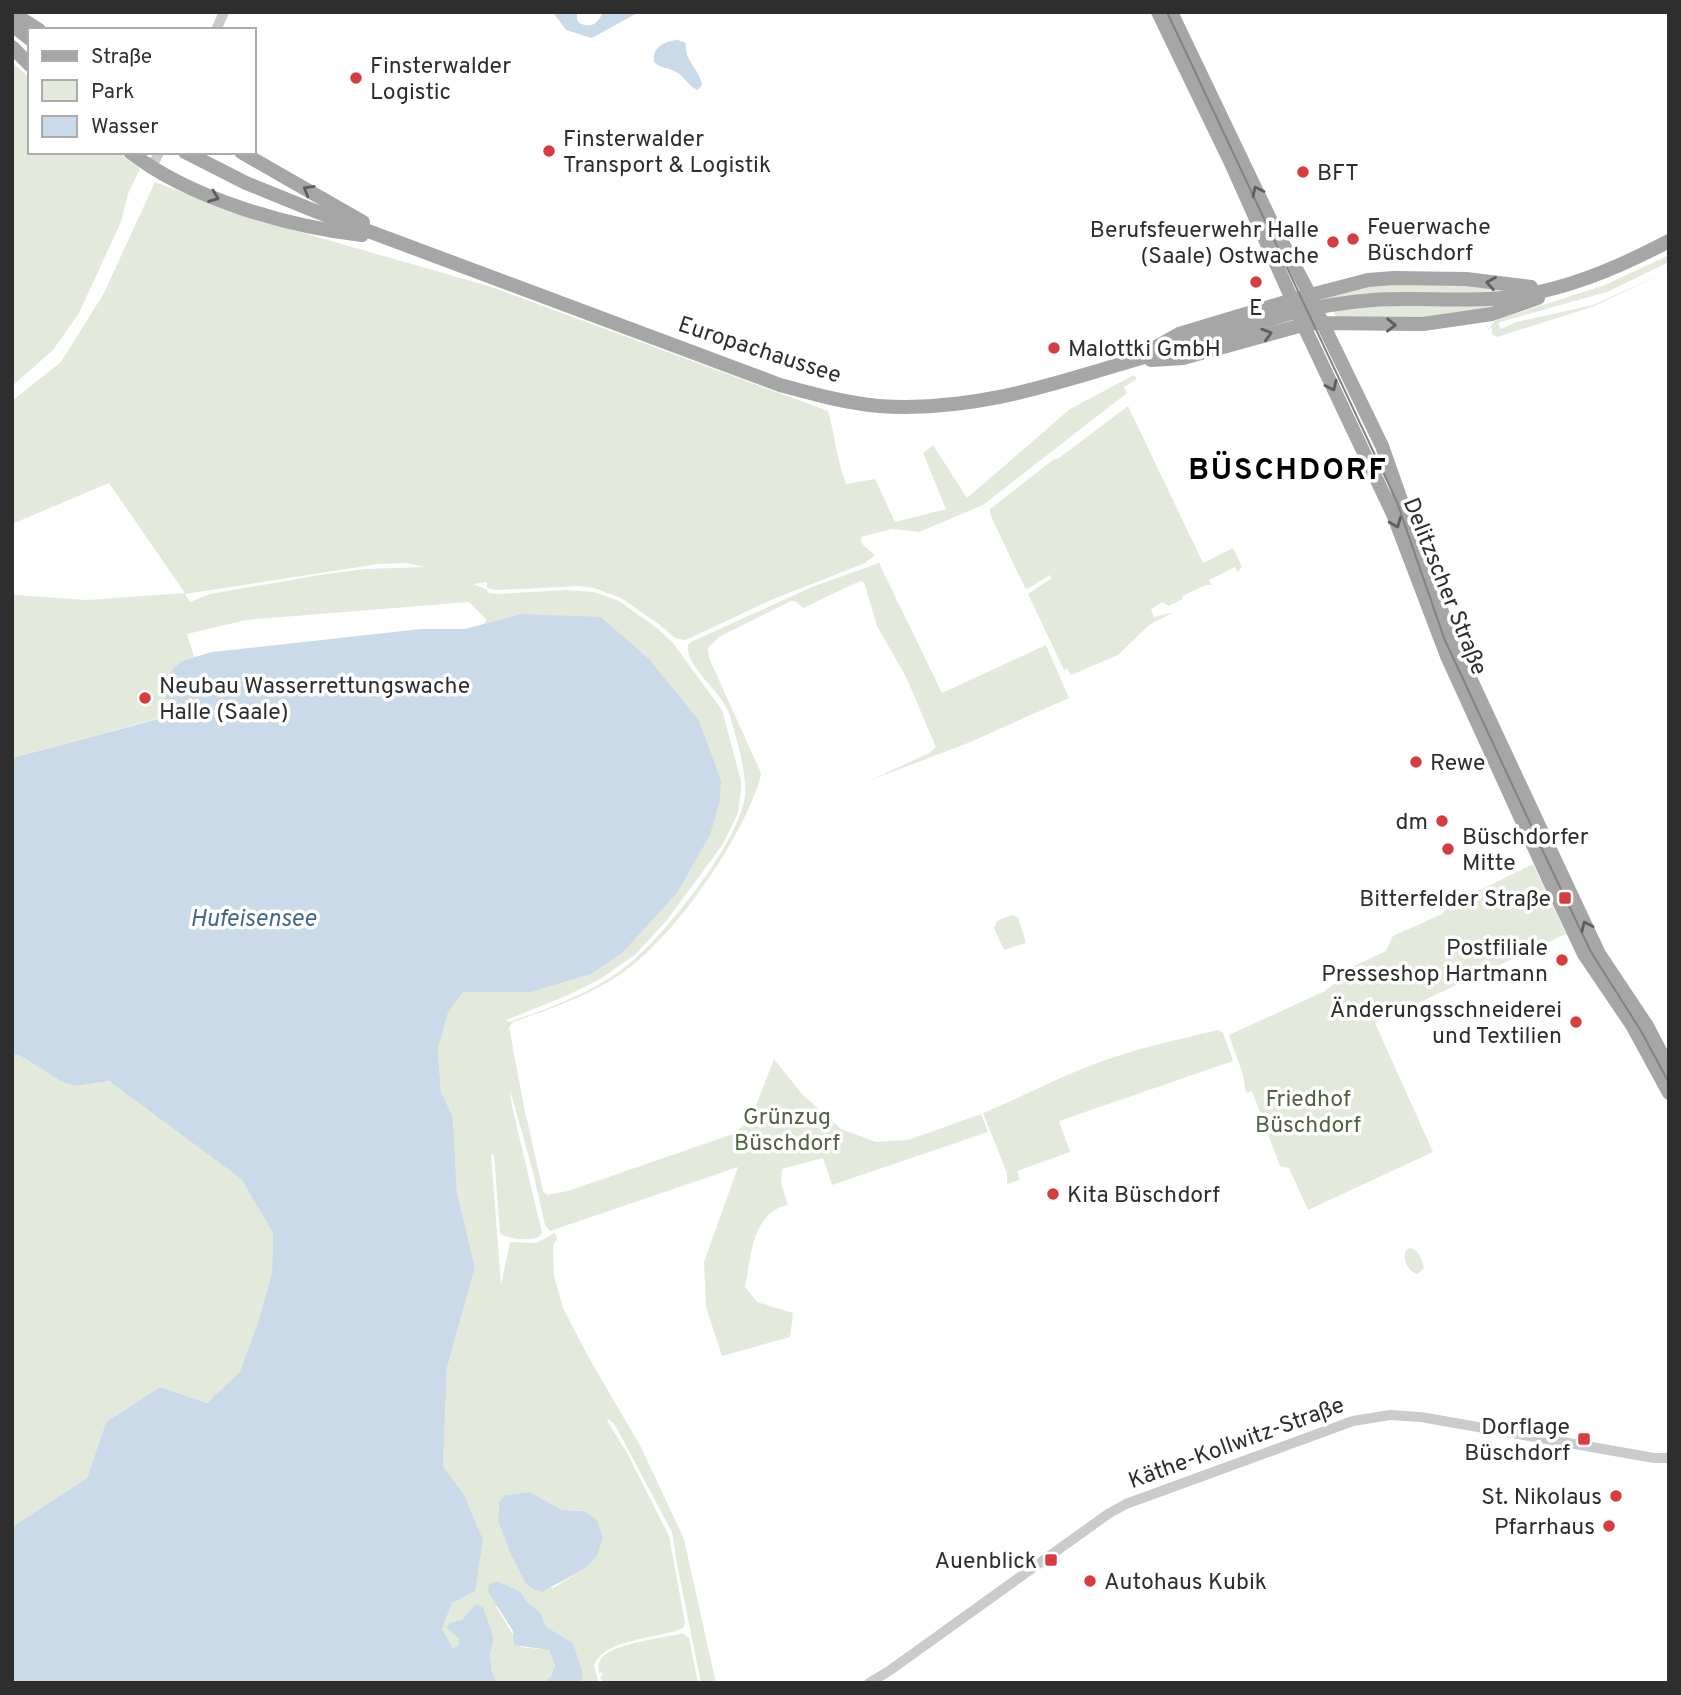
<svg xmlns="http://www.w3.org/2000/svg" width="1681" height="1695" font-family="Overpass,sans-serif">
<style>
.green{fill:#e3eadc;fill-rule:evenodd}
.water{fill:#cadae8}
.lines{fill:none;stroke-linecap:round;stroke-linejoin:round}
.minor{stroke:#cbcbcb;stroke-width:10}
.major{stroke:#a6a6a6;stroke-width:14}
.tram{stroke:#838383;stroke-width:2}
.major-bridge{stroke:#a6a6a6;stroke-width:14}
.oneway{stroke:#5e5e5e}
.poi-dot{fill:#d73d3e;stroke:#fff;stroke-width:2.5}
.labels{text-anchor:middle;stroke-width:7;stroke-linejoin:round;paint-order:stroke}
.poi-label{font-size:23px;fill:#2e2e2e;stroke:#fff;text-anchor:start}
.street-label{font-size:23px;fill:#2e2e2e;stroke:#fff}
.park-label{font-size:23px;fill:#4e663f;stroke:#fff}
.water-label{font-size:24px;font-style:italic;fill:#426989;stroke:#fff}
.district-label{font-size:30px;font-weight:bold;letter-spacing:2px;fill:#000;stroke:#fff}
</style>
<rect width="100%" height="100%" fill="#fff"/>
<path class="green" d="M12,62L30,78V152H118L140,169L128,194L121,222L79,313L53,350L12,386Z
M155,182L258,220L492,287L828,411C835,436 837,460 846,484L875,479L895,522L946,509L923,453L933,445L967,498L1070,409L1134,375L1137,379L1124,387L1127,393L983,505L919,532L892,529L861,537L862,544L875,555L865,563L771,600L690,638L684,640L675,638L660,625L621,598L594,588L579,586L496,590L487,588V582L473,584L488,590L487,592L495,594L567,590L594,592L619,601L657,628L673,643L722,710L741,781V791L738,813L723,844L667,920L636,954L600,979L566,996L506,1020L509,1022C547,1009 587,995 620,971C658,945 741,841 745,795C747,773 736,738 730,716C723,692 685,668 688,645L691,642L812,587L879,563L942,693L1046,645L1069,698L968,743L871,780L929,753L936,747L906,677L877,626L864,582L860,581L803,608L795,601H791L719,637L708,648L709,658L761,773C760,782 756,790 753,798C731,854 671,940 621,974C589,996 550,1009 513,1022L509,1027L523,1102L543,1191L547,1195L568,1191L736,1133L752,1116L774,1059L802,1094L841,1129L876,1142L908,1140L981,1114L988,1132L832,1185L823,1158L782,1169L781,1183L788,1205C752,1212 751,1257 745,1287L757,1302L793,1313L790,1337L722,1356L706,1307L704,1262L738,1167L550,1231L545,1225L533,1172L510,1090L512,1106L542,1233L539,1237C528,1241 509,1240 500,1233L494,1155L491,1154L501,1285L510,1242L536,1243L555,1233L557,1239L553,1245L554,1276L563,1308L589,1358L642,1449L684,1539L716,1683H701L677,1564L672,1532L615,1425L609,1419L607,1421L626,1451L669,1536L685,1623L683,1628C659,1639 603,1638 594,1666L599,1683H579L581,1681L573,1643L545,1627L540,1612L528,1603L521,1592L508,1586L496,1607L521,1647L549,1650L555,1665L551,1676L543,1683H497L492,1672L490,1654L494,1639L482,1607L475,1604L462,1620L451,1622L447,1627L459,1639L460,1645L453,1648L442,1629L452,1603L475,1591L463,1493L443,1466L447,1368L475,1267L457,1193L453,1117L441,1092L438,1049L448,1013L463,992H531L591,974L721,780L699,720L650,660L521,614L485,624L486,619L469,602L246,620L187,634L194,657L181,661L185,711L12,758V739L14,738H12V589L15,595L86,600L185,593L109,483L12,524V401L61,362L104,293ZM406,563L424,567L365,569L320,575L210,594L190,602L185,594L378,564ZM530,1492L562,1510L584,1511V1569L553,1588L525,1582L511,1555L498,1521L499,1502L505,1495Z
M1669,255L1667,263L1607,292L1500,322L1498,324L1501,329L1516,322L1593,305L1669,271L1592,307L1497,337L1492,334V327L1486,331L1496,320L1605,285Z
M1455,282L1506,289L1502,293L1320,299L1362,285Z
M1529,298L1446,319L1336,320L1334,311L1384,306H1456Z
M1128,406L1203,563L1233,548L1242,567L1238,572L1235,567L1209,580L1211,585H1206L1182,596L1183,599L1169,606L1162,602L1151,609L1154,617L1174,612L1149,625L1118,655L1071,675L1067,668L1064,670L1028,594L1052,578L1050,575L1027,589L1025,588L990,514V509L1053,460L1059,458Z
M1533,864L1566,934L1375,1023L1433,1152L1308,1210L1289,1168L1280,1166L1252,1091L1246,1093L1243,1075L1229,1035L1325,991L1336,982L1334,975L1386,951L1393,936L1442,914L1449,905Z
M1012,915L1018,917L1026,943L1004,950L994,928L997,921Z
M1218,1030L1223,1033L1233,1061L1059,1121L1070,1152L1017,1171L1020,1180L1007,1184V1173L983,1113C1020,1098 1055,1079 1092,1065C1133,1049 1176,1040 1218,1030Z
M12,1055H19L62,1082L76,1086L109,1081L241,1179L273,1233L272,1272L259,1319L240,1373L207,1403L160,1387L106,1422L87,1478L12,1527Z
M1410,1248C1419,1250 1422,1259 1424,1268L1418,1274C1408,1272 1402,1259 1406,1250Z
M683,1633L689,1638L698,1683H603L600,1677L603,1675L601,1672L599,1673C598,1667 598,1662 602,1657C617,1643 663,1638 683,1633Z"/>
<path class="water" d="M553,12H577V19L579,23C592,29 598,23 603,12H639L592,38L566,30Z
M678,40L686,43C684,62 699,67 702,85L698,90C688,87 685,76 676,72C668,67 661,69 654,62C652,47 665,41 678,40Z
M521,614L601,617L650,660L699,720L721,780L720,800L710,835L677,893L622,953L591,974L531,992H463L448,1013L438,1049L441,1092L453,1117L457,1193L475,1267L447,1368L443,1466L463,1493L483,1540L475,1591L452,1603L442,1629L453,1648L459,1645V1639L446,1627L451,1622L462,1620L475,1604L483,1607L494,1639L490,1654L492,1672L497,1683H12V1527L87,1478L106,1422L160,1387L207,1403L240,1372L259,1319L272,1272L273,1233L241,1179L109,1081L76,1086L62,1082L19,1055H12V758L184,712L166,698L167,676L181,661L212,652L421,629H465Z
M530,1492L562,1510L584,1511L597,1520L603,1537L597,1556L584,1569L542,1592L533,1589L525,1582L511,1555L498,1521L499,1502L505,1495Z
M497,1581L521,1592L528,1603L540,1612L546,1627L573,1643L583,1675L581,1681L543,1683L551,1676L555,1665L549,1650L514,1645L513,1631L488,1592L489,1584Z"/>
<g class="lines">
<path class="minor" d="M216,30L224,12
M151,169L159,152
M869,1683L889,1671L1108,1514L1126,1504L1353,1421L1390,1415L1421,1417L1654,1458H1669"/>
<path class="major" d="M1158,12L1230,161L1295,306
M1171,12L1270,219L1313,301
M12,13L39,30
M12,25L30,39
M12,47L30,65
M130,152C189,198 288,227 362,235
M185,152L246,183L320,213L780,385C813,394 845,403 879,406C967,412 1042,388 1124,363C1179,347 1233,330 1288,314C1316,307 1344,302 1373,300C1415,297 1459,302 1502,298C1561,292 1616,269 1669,241
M241,152L363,222
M1318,314L1382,446L1426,571L1457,650L1561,873L1599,954L1647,1026L1669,1068
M1301,320L1393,514L1447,656L1549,880L1584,954L1632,1025L1669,1093
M1154,348L1179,334L1299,298L1368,280L1394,278L1466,279L1531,287
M1151,360L1183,358L1310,323L1423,324L1492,314L1538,298"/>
<path class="tram" d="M1167,12L1397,502L1444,638L1549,864L1591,952L1641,1031L1669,1083"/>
<path class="major-bridge" d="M1313,301L1318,314
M1295,306L1301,320"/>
</g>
<defs><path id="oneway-chevron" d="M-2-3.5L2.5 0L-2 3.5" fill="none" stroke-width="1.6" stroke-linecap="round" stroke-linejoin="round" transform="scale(1.75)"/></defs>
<g class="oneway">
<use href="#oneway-chevron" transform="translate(308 190) rotate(-150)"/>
<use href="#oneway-chevron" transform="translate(1257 191) rotate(-116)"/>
<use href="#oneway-chevron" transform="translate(214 197) rotate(21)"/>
<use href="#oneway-chevron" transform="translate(1491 283) rotate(-170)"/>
<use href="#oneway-chevron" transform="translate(1391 325) rotate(1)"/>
<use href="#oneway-chevron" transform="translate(1267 334) rotate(-17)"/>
<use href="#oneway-chevron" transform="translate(1332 386) rotate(65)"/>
<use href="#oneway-chevron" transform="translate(1396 523) rotate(69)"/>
<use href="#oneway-chevron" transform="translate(1586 926) rotate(-115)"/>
</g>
<g class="poi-dot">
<circle cx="356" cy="78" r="7"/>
<circle cx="549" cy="151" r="7"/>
<circle cx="1303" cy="172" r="7"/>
<circle cx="1353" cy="239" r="7"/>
<circle cx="1333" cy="242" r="7"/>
<circle cx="1256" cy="282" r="7"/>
<circle cx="1054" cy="348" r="7"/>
<circle cx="145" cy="698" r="7"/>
<circle cx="1416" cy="762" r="7"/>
<circle cx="1442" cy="821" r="7"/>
<circle cx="1448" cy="849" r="7"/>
<rect x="1558" y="891" width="14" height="14" rx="3.5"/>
<circle cx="1562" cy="960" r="7"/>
<circle cx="1576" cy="1022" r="7"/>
<circle cx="1053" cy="1194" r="7"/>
<rect x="1577" y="1432" width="14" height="14" rx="3.5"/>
<circle cx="1616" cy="1496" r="7"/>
<circle cx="1609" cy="1526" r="7"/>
<rect x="1044" y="1553" width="14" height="14" rx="3.5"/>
<circle cx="1090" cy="1581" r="7"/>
</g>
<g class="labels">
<g class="poi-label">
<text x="370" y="73">Finsterwalder<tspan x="370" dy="26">Logistic</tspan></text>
<text x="563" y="146">Finsterwalder<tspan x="563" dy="26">Transport &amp; Logistik</tspan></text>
<text x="1317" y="180">BFT</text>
<text x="1367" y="234">Feuerwache<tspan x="1367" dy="26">Büschdorf</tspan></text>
<text x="1319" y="237" text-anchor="end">Berufsfeuerwehr Halle<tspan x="1319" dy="26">(Saale) Ostwache</tspan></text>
<text x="1256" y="315" text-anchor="middle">E</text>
<text x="1068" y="356">Malottki GmbH</text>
<text x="159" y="693">Neubau Wasserrettungswache<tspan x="159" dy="26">Halle (Saale)</tspan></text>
<text x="1430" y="770">Rewe</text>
<text x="1428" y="829" text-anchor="end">dm</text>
<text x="1462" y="844">Büschdorfer<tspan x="1462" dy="26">Mitte</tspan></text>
<text x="1551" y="906" text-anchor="end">Bitterfelder Straße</text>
<text x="1548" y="955" text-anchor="end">Postfiliale<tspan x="1548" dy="26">Presseshop Hartmann</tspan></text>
<text x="1562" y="1017" text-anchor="end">Änderungsschneiderei<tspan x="1562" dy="26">und Textilien</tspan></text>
<text x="1067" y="1202">Kita Büschdorf</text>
<text x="1570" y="1434" text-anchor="end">Dorflage<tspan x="1570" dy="26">Büschdorf</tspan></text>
<text x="1602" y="1504" text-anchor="end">St. Nikolaus</text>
<text x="1595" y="1534" text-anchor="end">Pfarrhaus</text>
<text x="1037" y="1568" text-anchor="end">Auenblick</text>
<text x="1104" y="1589">Autohaus Kubik</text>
</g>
<g class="street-label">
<text transform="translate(760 349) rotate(18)" y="8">Europachaussee</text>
<text transform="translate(1446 586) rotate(68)" y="8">Delitzscher Straße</text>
<text transform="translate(1236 1442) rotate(-20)" y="8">Käthe-Kollwitz-Straße</text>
</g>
<g class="park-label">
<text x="1308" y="1106">Friedhof<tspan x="1308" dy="26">Büschdorf</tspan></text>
<text x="787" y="1124">Grünzug<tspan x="787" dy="26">Büschdorf</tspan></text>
</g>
<g class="water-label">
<text x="253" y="926">Hufeisensee</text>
</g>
<g class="district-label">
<text x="1288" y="479">BÜSCHDORF</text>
</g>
</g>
<rect width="1681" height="1695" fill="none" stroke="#2e2e2e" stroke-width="28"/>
<rect x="28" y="28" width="228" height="126" fill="#ffffff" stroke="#ababab" stroke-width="2"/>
<rect x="42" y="51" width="35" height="10" fill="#a6a6a6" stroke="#ababab" stroke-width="2"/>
<text x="91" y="63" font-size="21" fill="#2e2e2e">Straße</text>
<rect x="42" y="80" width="35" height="21" fill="#e3eadc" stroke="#ababab" stroke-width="2"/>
<text x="91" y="98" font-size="21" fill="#2e2e2e">Park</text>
<rect x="42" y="116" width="35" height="21" fill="#cadae8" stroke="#ababab" stroke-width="2"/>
<text x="91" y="133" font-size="21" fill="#2e2e2e">Wasser</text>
</svg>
